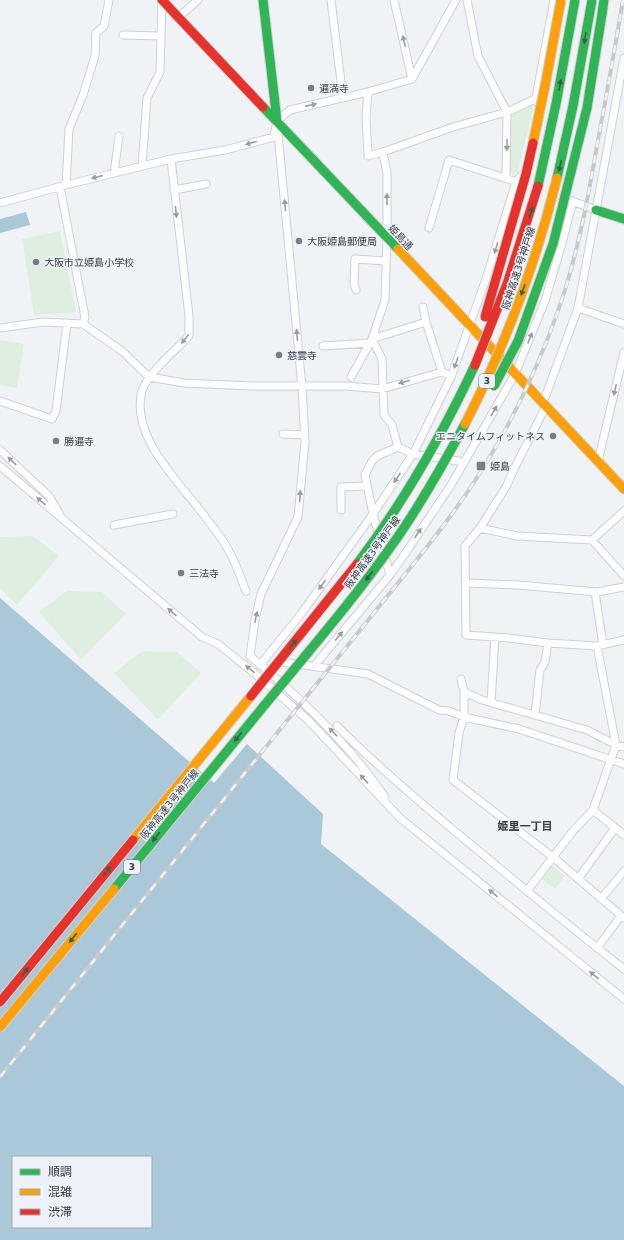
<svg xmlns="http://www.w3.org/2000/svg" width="624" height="1240" font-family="'DejaVu Sans','Noto Sans JP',sans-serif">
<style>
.green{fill:#deefdf}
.water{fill:#aac8d7;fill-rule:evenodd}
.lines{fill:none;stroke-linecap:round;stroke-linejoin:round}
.street-casing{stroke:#ced1d3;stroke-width:9}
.fast-casing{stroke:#ced1d3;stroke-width:11}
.slow-casing{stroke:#ced1d3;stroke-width:11}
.jam-casing{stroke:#ced1d3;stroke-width:11}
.street{stroke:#fdfdfe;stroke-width:7}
.fast{stroke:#30b455;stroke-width:9}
.slow{stroke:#ff9f0a;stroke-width:9}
.jam{stroke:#e5322d;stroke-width:9}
.rail-casing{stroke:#c9c9ca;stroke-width:4}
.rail{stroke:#edf2f9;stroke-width:2.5;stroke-dasharray:8;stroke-linecap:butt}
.fast-bridge-casing{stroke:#ced0d2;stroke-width:11;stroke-linecap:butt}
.slow-bridge-casing{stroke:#ced0d2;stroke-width:11;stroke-linecap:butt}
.jam-bridge-casing{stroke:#ced0d2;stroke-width:11;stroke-linecap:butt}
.fast-bridge{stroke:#30b455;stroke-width:9}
.slow-bridge{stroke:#ff9f0a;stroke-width:9}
.jam-bridge{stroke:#e5322d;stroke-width:9}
.oneway{fill:#386046}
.oneway2{fill:#9c9c9e}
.poi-dot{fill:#7a7c7f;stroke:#edf2f9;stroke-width:1.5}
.labels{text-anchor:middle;stroke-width:3;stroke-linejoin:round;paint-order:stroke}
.shield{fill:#edf2f9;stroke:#707377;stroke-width:1}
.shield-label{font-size:9px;font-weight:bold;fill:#3b3c3f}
.poi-label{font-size:10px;fill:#3b3c3f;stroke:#edf2f9;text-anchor:start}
.street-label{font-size:10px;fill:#3b3c3f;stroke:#edf2f9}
.neighbourhood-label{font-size:11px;font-weight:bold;fill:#3b3c3f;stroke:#edf2f9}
</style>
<rect width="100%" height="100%" fill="#f0f3f6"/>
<path class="green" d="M531,104L534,105L518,172L513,175L509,170L510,113Z
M60,231L76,312L34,315L22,239Z
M0,340L24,344L17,388L0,385Z
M33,536L59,556L17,605L0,588V537Z
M67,591L102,592L126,614L81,660L39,612Z
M142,651L177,652L201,673L158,720L114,673Z
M552,866L565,876L555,889L542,879Z"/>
<path class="water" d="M26,212L30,225L0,233V219Z
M0,598L214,783L247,744L323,814L321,844C422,924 523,1006 624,1086V1240H0ZM13,1157H151V1227H13Z"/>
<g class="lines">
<g class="street-casing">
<path id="street" d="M331,0L343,98
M394,0L412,79
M467,0L478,56L507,112L506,178
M179,17L198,0
M123,35L161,36
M368,92L366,117L368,156L383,152L453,127L507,112L537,98
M537,102V92L554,0
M277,123L302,387L305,442L298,517L261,594L255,620L250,656C300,697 348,743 385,797
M171,159L189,316V336C176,350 147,374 142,391C129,439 185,487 209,522C217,532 225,543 231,555C237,566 241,579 246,591
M142,166L147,98L160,72L162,0
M114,173L119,136
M66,185L69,129L83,95L95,56L96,33L104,26L109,0
M60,187L85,317L83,324
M174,190L206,184
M569,200L596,210
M0,203L66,185L171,159L225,150L274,137L277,121L290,110L368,92L412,79L456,0
M429,228L449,160L520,183
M356,290L354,284L355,259L386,261
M423,307L426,322L442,372L446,374
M578,308L624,324
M426,322L372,339L382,359L384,415L392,425L398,447L413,454L464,462
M0,328L43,322L83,324L122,351L149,377L184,383L252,386H346L382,389L442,372
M323,346L370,343
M351,377L372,339L385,300L387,238V174L383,152
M0,401L52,419L56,411L67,323
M543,403L578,308L624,58
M546,406L514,469L506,487L480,528L465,546L466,635L509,638L548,643L597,646L624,640
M283,434L304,435
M0,450L49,496L60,515
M598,461L624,352
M0,466L202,637L218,644L253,672L308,720L400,818L624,999
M341,510V487L367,486
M114,525L173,514
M480,528L517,536L592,540L624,576
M592,540L624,511
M390,575L373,514L365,475L372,461L377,456L398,447
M466,583L518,585L597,592L624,587
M595,592L603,645
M278,662H282L368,674L439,710L449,711L464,717L519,729L624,764
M260,665L301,614L373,514L413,454L451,377L486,279L516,182L522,175
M314,666L390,575L405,554L451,485L515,374L545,301L562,243L573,201
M461,679L464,692C470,695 476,697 482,700L587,730L616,745L624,747
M464,692V717L459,733L453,780L554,858L624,918
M491,702L495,637
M535,715L540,670L545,662L548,643
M337,726C382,771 431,812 480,852C528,892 575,931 624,969
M593,810L624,835
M578,879L615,828
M527,891L573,831L593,810L616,745L597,646
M601,899L624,871
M597,948L621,916"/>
</g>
<g class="fast-casing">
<path id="fast" d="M263,0L277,121
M602,14L604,0
M263,107L398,249
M596,210L624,219
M114,889L263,707"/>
</g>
<g class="slow-casing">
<path id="slow" d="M398,249L624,489
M133,840L251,696
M0,1027L114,889"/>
</g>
<g class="jam-casing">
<path id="jam" d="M162,0L263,107
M0,1002L133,840"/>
</g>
<use href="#street" class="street"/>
<use href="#fast" class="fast"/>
<use href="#slow" class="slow"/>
<use href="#jam" class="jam"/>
<g class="rail-casing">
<path id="rail" d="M0,1077L427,547C445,524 462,501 478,476C513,422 544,355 564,293C580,243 589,192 598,140C607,93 615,47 623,0"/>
</g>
<use href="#rail" class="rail"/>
<g class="fast-bridge-casing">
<path id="fast-bridge" d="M557,178L573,106L592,0
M538,186L556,104L575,0
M494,386L518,341L553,244L587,108L602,14
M357,564C404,502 442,435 475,365
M263,707C308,652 356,597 397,538C422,502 444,463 465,424"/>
</g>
<g class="slow-bridge-casing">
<path id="slow-bridge" d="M533,143L545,86L561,0
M465,424C505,346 536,263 557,178"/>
</g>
<g class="jam-bridge-casing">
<path id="jam-bridge" d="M485,317L526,174L533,143
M475,365L507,284L538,186
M251,696L357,564"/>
</g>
<use href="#fast-bridge" class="fast-bridge"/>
<use href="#slow-bridge" class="slow-bridge"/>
<use href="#jam-bridge" class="jam-bridge"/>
</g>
<defs><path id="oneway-solid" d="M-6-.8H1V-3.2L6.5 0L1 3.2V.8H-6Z"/></defs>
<g class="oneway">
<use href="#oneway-solid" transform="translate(585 38) rotate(100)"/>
<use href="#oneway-solid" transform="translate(560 85) rotate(-80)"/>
<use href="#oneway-solid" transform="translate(560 166) rotate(104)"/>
<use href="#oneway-solid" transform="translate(531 212) rotate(-73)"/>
<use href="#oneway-solid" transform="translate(523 290) rotate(110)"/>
<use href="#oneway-solid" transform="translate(369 576) rotate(127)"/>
<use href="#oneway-solid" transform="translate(293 644) rotate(-51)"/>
<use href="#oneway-solid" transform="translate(238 737) rotate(129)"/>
<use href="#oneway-solid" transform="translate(156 837) rotate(129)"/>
<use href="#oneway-solid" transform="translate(107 871) rotate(-51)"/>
<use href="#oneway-solid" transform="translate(73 938) rotate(129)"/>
<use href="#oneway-solid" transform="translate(25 972) rotate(-51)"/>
</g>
<g class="oneway2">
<use href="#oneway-solid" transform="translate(404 41) rotate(-103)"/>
<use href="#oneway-solid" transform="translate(311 105) rotate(-13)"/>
<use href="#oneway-solid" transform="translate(251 143) rotate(165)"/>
<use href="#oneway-solid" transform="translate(507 145) rotate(91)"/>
<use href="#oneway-solid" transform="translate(97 177) rotate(166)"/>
<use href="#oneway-solid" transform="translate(387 199) rotate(-90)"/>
<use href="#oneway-solid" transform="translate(285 205) rotate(-95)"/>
<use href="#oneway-solid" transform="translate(176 212) rotate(84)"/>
<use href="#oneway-solid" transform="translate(496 248) rotate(107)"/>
<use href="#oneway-solid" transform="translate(297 335) rotate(-95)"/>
<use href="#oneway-solid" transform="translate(530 338) rotate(-68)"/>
<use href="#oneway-solid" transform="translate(185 339) rotate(128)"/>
<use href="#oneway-solid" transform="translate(456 363) rotate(109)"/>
<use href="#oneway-solid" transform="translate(404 382) rotate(164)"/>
<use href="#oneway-solid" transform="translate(615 390) rotate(103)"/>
<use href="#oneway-solid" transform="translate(494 411) rotate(-60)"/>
<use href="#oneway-solid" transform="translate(12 461) rotate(-136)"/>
<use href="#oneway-solid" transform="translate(397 478) rotate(124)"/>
<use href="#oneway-solid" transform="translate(300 496) rotate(-86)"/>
<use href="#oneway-solid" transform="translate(41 501) rotate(-139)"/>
<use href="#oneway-solid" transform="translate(418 533) rotate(-56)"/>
<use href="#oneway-solid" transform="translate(322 585) rotate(126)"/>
<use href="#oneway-solid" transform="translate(172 612) rotate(-140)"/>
<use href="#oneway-solid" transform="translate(256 617) rotate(-78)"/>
<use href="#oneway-solid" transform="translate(339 636) rotate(-50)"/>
<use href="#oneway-solid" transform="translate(250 669) rotate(-141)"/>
<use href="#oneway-solid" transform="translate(333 732) rotate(-135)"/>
<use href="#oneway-solid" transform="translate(364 779) rotate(-133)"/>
<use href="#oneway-solid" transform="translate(493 893) rotate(-141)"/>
<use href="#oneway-solid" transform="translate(594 975) rotate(-141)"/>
</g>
<g class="poi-dot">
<circle cx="311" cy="88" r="4"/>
<circle cx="299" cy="241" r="4"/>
<circle cx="36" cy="262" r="4"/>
<circle cx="279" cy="355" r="4"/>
<circle cx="553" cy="436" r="4"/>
<circle cx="56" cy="441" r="4"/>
<rect x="476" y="461" width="10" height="10" rx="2"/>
<circle cx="181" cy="573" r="4"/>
</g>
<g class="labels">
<g class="shield">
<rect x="479" y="374" width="16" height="14" rx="3"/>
<rect x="124" y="860" width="16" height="14" rx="3"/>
</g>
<g class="shield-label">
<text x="487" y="384">3</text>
<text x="132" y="870">3</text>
</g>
<g class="poi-label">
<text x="319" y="92">遍満寺</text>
<text x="307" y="245">大阪姫島郵便局</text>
<text x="44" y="266">大阪市立姫島小学校</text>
<text x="287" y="359">慈雲寺</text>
<text x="545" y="440" text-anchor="end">エニタイムフィットネス</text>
<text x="64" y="445">勝遍寺</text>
<text x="490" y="470">姫島</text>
<text x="189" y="577">三法寺</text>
</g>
<g class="street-label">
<text transform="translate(401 237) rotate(47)" y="4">姫島通</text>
<text transform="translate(518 268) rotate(-72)" y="4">阪神高速3号神戸線</text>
<text transform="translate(372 552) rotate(-54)" y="4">阪神高速3号神戸線</text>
<text transform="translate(169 804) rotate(-51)" y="4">阪神高速3号神戸線</text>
</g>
<g class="neighbourhood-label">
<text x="525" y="830">姫里一丁目</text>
</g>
</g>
<rect x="12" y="1156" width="140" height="72" fill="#edf2f9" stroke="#a6a9af"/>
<rect x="20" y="1169" width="20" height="6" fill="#30b455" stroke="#a6a9af"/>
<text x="48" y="1176" font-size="12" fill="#3b3c3f">順調</text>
<rect x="20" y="1189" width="20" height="6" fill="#ff9f0a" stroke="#a6a9af"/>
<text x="48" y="1196" font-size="12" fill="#3b3c3f">混雑</text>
<rect x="20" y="1209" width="20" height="6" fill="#e5322d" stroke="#a6a9af"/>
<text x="48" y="1216" font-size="12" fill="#3b3c3f">渋滞</text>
</svg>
